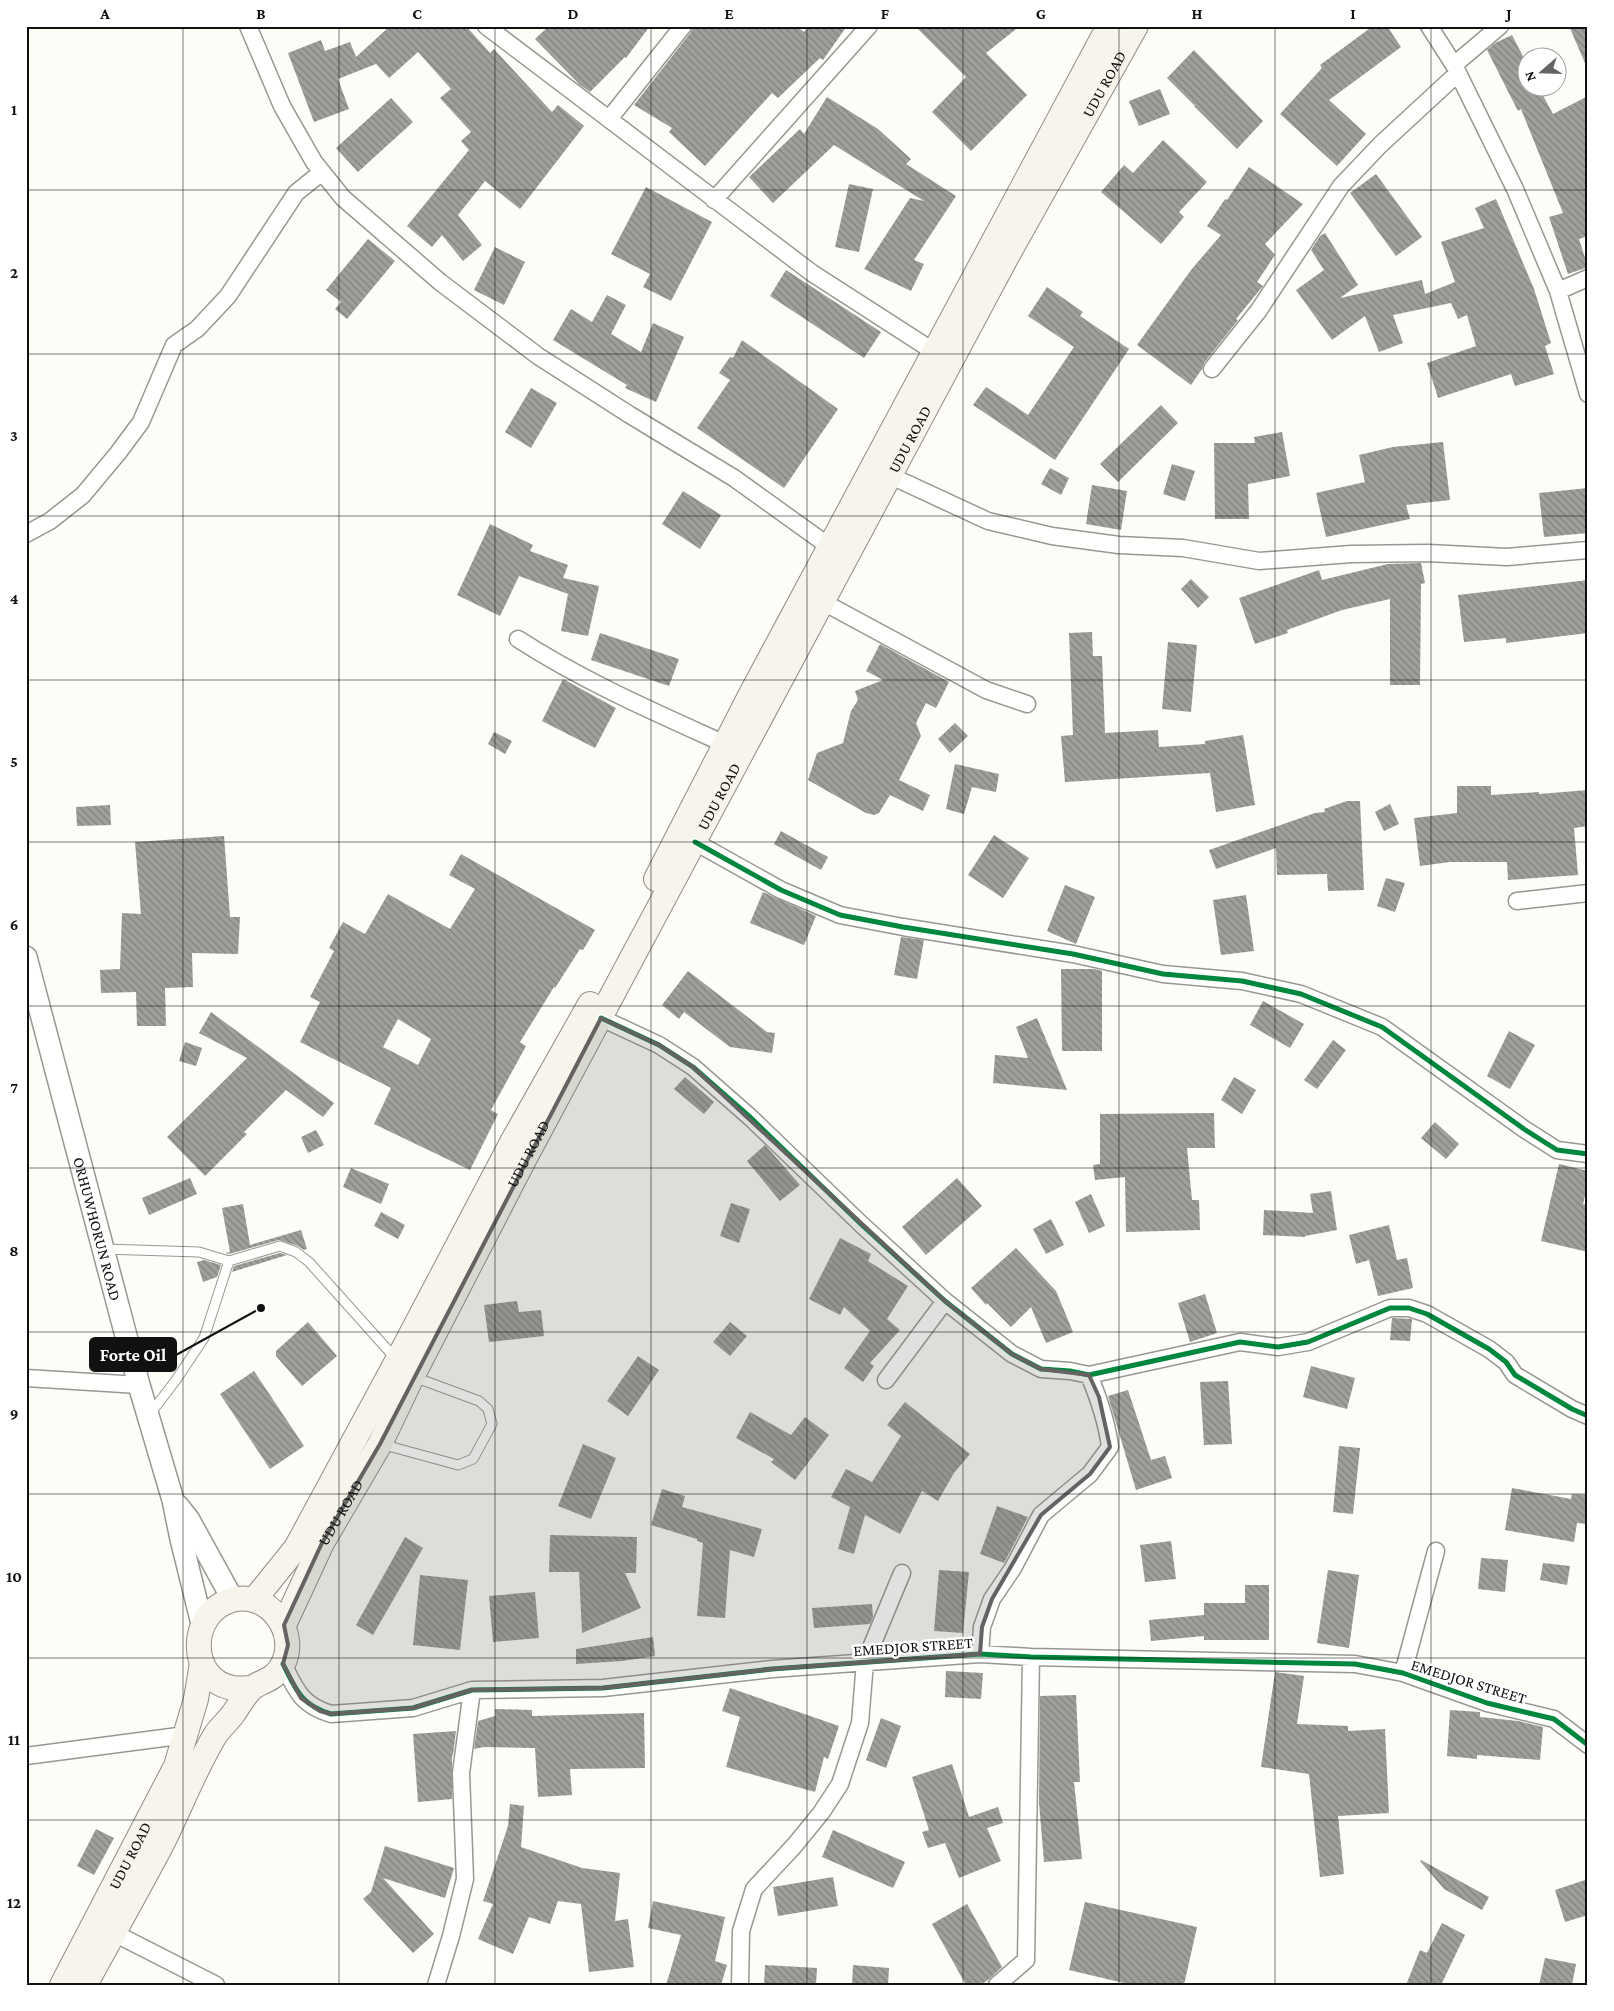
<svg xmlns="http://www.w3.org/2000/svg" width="1614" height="2011" font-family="'Crimson Pro',serif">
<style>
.building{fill:url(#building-back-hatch);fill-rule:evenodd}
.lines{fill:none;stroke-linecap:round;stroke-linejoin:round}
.service-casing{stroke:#979795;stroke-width:11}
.minor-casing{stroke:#979795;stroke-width:19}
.tertiary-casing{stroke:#979795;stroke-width:24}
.secondary-casing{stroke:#8e8d8b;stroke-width:26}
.service{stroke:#fffffe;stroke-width:9}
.minor{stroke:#fffffe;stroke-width:16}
.tertiary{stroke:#fffffe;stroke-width:21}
.secondary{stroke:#f6f4eb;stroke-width:24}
.cycleway-casing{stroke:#fff;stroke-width:8}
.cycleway{stroke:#00873e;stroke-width:5}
.marked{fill:#646362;fill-opacity:0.2;stroke:#646362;stroke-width:4;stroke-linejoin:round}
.grid{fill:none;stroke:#111;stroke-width:1;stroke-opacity:0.55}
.labels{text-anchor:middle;stroke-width:5;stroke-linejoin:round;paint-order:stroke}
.street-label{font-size:16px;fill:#111;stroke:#fff}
.leader{fill:none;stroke:#111;stroke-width:2}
.callout-dot{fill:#111;stroke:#fff;stroke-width:2}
.callout{fill:#111;stroke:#111;stroke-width:2}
.callout-label{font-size:18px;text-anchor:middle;font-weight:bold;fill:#fff}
.neatline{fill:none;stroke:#111;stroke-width:2}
.grid-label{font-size:16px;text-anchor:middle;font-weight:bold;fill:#111}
</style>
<defs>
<pattern id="building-back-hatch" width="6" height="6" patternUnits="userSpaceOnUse" patternTransform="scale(1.25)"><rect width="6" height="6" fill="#a19f9c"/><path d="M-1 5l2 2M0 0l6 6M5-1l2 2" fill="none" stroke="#82807e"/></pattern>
</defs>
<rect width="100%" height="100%" fill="#fdfcf7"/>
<path class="building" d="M390,26H466L490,53L494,49L552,112L558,105L584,126L520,209L485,181L458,215L482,245L463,261L442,235L432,247L407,226L469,150L461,141L471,132L440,98L451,89L418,52L389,78L376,64L338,79L349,109L314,122L288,53L321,40L325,51L350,42L356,57Z
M549,26H650L626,58L625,57L590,92L580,85L535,39Z
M693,26H796L804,32L808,26H847L823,60L820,58L778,98L772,93L705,166L669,132L672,128L634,105L691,32Z
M915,26H1020L986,53L1027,95L971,151L932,112L966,77Z
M1373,26H1387L1401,47L1329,100L1366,134L1337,166L1280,114L1322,68L1320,65Z
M1569,26H1588V70Z
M1512,35L1526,62V88H1539L1553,114L1588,96V236L1579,239L1588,267L1568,274L1549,217L1563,213L1521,109L1518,111L1487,50L1495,43Z
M1194,50L1263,121L1237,149L1194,106L1196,104L1194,105L1167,78Z
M1160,89L1170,114L1139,126L1129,101Z
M827,97L878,129L911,159L906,164L956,196L914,260L924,264L911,291L864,269L910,198L924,201L834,145L773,203L749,177L800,129L804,134Z
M391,98L413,122L358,172L336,148Z
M1163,140L1207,182L1179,212L1184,217L1161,244L1101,192L1124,165L1133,173Z
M1249,167L1303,204L1265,244L1275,255L1257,282L1263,286L1236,319L1238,320L1204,363L1202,369L1191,385L1137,345L1191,270L1221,235L1207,226L1225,199L1227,200Z
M1376,174L1422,237L1396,256L1350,193Z
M849,184L873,189L859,252L835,247Z
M646,187L712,222L671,301L643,287L650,274L611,254Z
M1496,199L1534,289L1551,343L1545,346L1554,374L1515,386L1511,374L1438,398L1427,363L1476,346L1467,315L1458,319L1451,303L1393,315L1403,343L1379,352L1365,316L1332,340L1296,290L1324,270L1311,250L1320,236L1325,233L1358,285L1340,298L1422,280L1425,294L1455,282L1441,242L1484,228L1475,208Z
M368,239L395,261L347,319L335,309L341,302L326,290Z
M495,247L525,262L504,305L474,290Z
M786,270L881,332L864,358L770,296Z
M1047,287L1083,312L1080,316L1129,349L1055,460L973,405L986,387L1028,415L1074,347L1028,316Z
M607,295L626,305L611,334L641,352L653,323L684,337L656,402L625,388L627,385L553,340L571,309L592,322Z
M742,340L838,409L784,488L697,428L730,380L719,373L730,357L733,358Z
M531,388L557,403L531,448L505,432Z
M1161,405L1178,423L1118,482L1100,464Z
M1282,432L1290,476L1248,484L1249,519H1215L1214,443H1255L1254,437Z
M1443,442L1450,500L1406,505L1410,519L1326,537L1316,493L1365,482L1359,455L1393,447Z
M1172,464L1195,471L1185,501L1163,494Z
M1050,468L1069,478L1061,495L1041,484Z
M1092,485L1127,491L1121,530L1086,524Z
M1588,488V533L1544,537L1539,493Z
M683,491L721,515L700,549L662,524Z
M490,524L533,545L530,551L568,565L563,578L599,586L588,636L561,631L568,594L519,576L500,616L457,595Z
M1421,563L1425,583L1421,584L1420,685H1390V599L1342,610L1287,630L1288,633L1255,644L1239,598L1319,570L1322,580L1388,564Z
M1191,579L1209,597L1198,608L1181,589Z
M1588,580V633L1506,643V638L1464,642L1458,595Z
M1092,632L1093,656H1102L1105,733L1158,730L1159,747L1205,744V741L1243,735L1255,805L1216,812L1210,773L1065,782L1061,736L1073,735L1069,633Z
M600,633L679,659L669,686L591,660Z
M1168,642L1197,645L1191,712L1162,709Z
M880,644L949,682L936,708L926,703L916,723L921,736L899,780L930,795L923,811L890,795L879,813L874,815L866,813L808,780L817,753L843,743L851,711L858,700L855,691L883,680L866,671Z
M563,679L616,708L595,748L542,721Z
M955,723L968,736L950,753L938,739Z
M494,732L512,741L505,754L488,744Z
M955,764L999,774L996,792L972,787L964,814L946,809Z
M1457,786H1491V795L1539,792V794L1588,790V826L1574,828L1578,875L1508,880L1507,862H1450L1420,866L1414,818L1457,813Z
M1347,801H1360L1364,890L1328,891L1327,874L1277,875L1276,848L1216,869L1209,850L1315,813L1325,812L1324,809Z
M1390,804L1399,824L1384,831L1375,812Z
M110,805L111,825L77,826L76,807Z
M781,831L828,857L821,870L774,844Z
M994,835L1029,858L1003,898L968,875Z
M224,836L230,917H240L238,954L192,953L193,987L165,988L166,1026H137L136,992L101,993L100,970L120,969L122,913L141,914L135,842Z
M461,854L595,930L583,950L580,949L555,988L554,987L520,1042L526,1046L491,1110L498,1114L470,1170L374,1124L391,1088L300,1042L320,1002L310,997L334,951L329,948L343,922L365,934L388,894L450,929L475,889L449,875ZM398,1019L431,1039L418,1065L383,1047Z
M1386,878L1405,883L1395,912L1377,906Z
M1065,885L1095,897L1076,944L1047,931Z
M763,892L816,916L804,945L750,923Z
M1246,895L1254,951L1221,955L1213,900Z
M901,937L924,940L917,979L894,975Z
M1061,969H1094L1102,971V1051H1062Z
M688,971L767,1032L775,1033L772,1053L730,1047L684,1012L679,1019L662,1005Z
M1263,1001L1304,1024L1290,1048L1250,1025Z
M211,1012L334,1103L323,1117L286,1090L244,1132L247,1134L205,1176L167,1137L247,1058L199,1033Z
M1037,1018L1067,1090L993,1083L995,1055L1028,1058L1016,1027Z
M1509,1031L1535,1045L1510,1089L1487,1076Z
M1333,1040L1346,1050L1317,1089L1304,1080Z
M185,1042L202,1048L196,1066L179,1061Z
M685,1077L714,1102L704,1114L674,1089Z
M1234,1077L1256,1090L1242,1114L1221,1100Z
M1214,1113L1215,1148H1187L1192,1200H1199L1200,1230L1126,1232L1125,1177L1095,1180L1093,1165L1100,1164V1114Z
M1435,1122L1459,1144L1446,1159L1421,1138Z
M316,1130L324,1145L308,1153L301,1137Z
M765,1145L800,1185L780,1201L747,1161Z
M1559,1164L1588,1171V1184L1583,1204L1588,1205V1252L1541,1241Z
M351,1168L389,1184L381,1204L343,1187Z
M190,1178L197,1194L149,1215L142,1198Z
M957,1178L982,1206L926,1255L902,1227Z
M1331,1191L1337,1230L1305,1236V1237L1263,1235L1264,1210L1313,1213L1310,1194Z
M1091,1194L1105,1226L1089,1233L1075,1202Z
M731,1203L750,1209L739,1243L720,1236Z
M243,1204L250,1245L301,1230L307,1249L304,1250L298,1246L279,1240L229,1254L225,1253L230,1252L222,1208Z
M381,1212L405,1225L398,1239L374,1226Z
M1051,1219L1064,1245L1046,1254L1033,1229Z
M1389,1225L1397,1260L1407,1258L1413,1288L1378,1296L1369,1260L1356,1264L1349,1235Z
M840,1238L871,1254L868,1261L908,1286L887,1319L900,1330L870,1363L874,1366L863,1382L844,1368L870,1331L844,1307L840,1315L809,1299Z
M1016,1248L1056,1291L1073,1332L1046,1343L1031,1307L1011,1327L987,1303L986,1305L971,1288Z
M280,1253L287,1255L232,1272L234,1266Z
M204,1260L221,1265L217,1277L203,1282L197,1262Z
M1205,1294L1217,1333L1190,1342L1178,1303Z
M517,1301L519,1312L541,1310L544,1336L489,1342L484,1305Z
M1392,1318L1412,1319L1410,1341L1390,1340Z
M308,1322L337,1356L302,1386L276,1356V1351Z
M730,1322L747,1336L730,1356L713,1342Z
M638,1356L659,1370L628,1416L607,1401Z
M1311,1366L1355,1378L1347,1409L1303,1397Z
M254,1371L304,1446L270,1469L220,1394Z
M1228,1381L1232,1444L1204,1445L1200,1382Z
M1128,1390L1151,1460L1165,1456L1172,1478L1136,1490L1108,1396Z
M905,1402L970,1454L954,1473L938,1501L922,1491L900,1534L865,1515L854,1554L838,1549L850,1507L831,1497L846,1469L872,1482L901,1436L887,1425Z
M750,1412L791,1435L805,1417L829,1435L795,1480L771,1462L774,1459L736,1438Z
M583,1444L616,1458L591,1519L558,1506Z
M1339,1446L1360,1448L1353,1514L1333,1512Z
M1512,1488L1571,1499L1572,1494L1588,1495V1524L1577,1523L1574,1542L1505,1530Z
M662,1489L685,1496L682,1507L762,1529L754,1557L730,1550L725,1618L697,1616L703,1543L697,1541V1539L651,1525Z
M997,1506L1028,1517L1004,1563L980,1554Z
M550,1535L637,1537L636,1573H625L641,1608L582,1633L579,1572H549Z
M405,1537L423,1548L373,1635L356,1625Z
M1171,1541L1176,1579L1145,1582L1140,1545Z
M1481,1558L1508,1560L1505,1592L1478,1589Z
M1543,1563L1570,1566L1567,1585L1540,1580Z
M939,1570L969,1572L963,1633L934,1631Z
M1328,1570L1359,1575L1349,1648L1317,1643Z
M420,1575L468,1580L460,1650L413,1645Z
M1245,1585H1269V1640H1204V1636L1151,1641L1149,1620L1204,1615V1603H1245Z
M535,1592L539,1638L493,1642L489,1596Z
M872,1604L873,1617L870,1624L814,1628L812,1608Z
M653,1637L655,1656L622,1661L576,1664V1649Z
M946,1671L983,1673L981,1699L945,1697Z
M1275,1672L1304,1676L1297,1724L1348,1726V1731L1385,1729L1389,1813L1338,1816L1344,1874L1320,1877L1309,1774L1261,1767Z
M730,1688L839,1726L828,1759L824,1757L815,1792L726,1767L740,1717L722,1711Z
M1076,1695L1080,1782H1074L1082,1859L1044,1862L1039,1803L1040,1696Z
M495,1709L532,1710V1716L644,1713L645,1768L570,1769L572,1795L538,1797L535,1748L484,1747L474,1749L478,1721L495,1716Z
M1450,1710L1480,1712V1717L1518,1721L1543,1727L1540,1760L1477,1755V1759L1447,1756Z
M881,1718L901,1726L886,1768L866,1760Z
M456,1731L453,1755L452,1756V1799L418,1802L413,1734Z
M952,1764L969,1817L998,1807L1003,1823L987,1828L1001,1861L959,1878L945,1843L928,1848L922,1832L929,1830L912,1777Z
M510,1804L524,1806L521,1847L582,1868L620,1873L615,1921L628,1919L634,1967L589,1972L581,1904L558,1901L550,1924L529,1917L513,1954L478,1939L493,1904L483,1901L508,1826Z
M96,1829L114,1838L94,1875L77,1866Z
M833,1830L905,1862L893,1888L822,1857Z
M385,1846L454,1868L445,1898L383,1878L434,1934L413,1953L363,1899L371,1892Z
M1421,1860L1489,1897L1482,1910L1444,1889L1420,1861Z
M833,1877L838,1906L778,1916L773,1887Z
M1588,1879V1915L1565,1922L1555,1890Z
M653,1901L725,1917L715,1961L727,1965L721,1985H666L681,1935L648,1928Z
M1085,1902L1197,1927L1184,1985H1132L1069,1970Z
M967,1904L1002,1967L988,1980L980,1985H966L932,1924Z
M1442,1923L1465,1935L1441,1985H1406L1420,1950L1427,1953Z
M1545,1958L1576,1964L1572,1985H1539Z
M765,1965L817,1968L816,1985H764Z
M853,1965L889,1968L888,1985H852Z"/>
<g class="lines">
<g class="service-casing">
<path id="service" d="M103,1249L199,1252L229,1261L280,1246L296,1252L309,1262L396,1359
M150,1414L176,1380L204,1338L229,1261
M381,1444L458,1465L473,1459L492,1424L488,1409L479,1401L414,1377"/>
</g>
<g class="minor-casing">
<path id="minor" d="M248,26L282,106L314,162L343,198L440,282L538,356L630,415L734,478L830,547
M486,26L812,273L933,351
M1429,26L1454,65L1515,189L1558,291L1588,394
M1454,65L1500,26
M609,119L683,26
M714,200L869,26
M1558,291L1588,278
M1212,369L1259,310L1341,186L1380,145L1458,73
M891,476L988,521L1052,536L1119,545L1183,548L1259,561L1351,554L1428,553L1507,557L1588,550
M26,534L50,521L83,495L118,453L141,422L174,345L197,329L228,296L296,193L322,172
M823,602L986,690L1027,704
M518,639C583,681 654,712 725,744
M695,842L781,890L840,915L903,927L1073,954L1163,974L1242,981L1301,994L1382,1027L1524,1129L1557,1150L1588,1154
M1517,901L1588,893
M601,1018L659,1045L693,1067L751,1118L862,1225L945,1301L1012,1354L1041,1369L1070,1371L1089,1375L1240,1342L1278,1347L1308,1342L1390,1308H1409L1427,1314L1489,1349L1506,1362L1515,1375L1572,1409L1588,1416
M26,1378L139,1385
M886,1380L945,1301
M980,1654L982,1627L992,1599L1013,1568L1041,1515L1090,1474L1110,1447C1107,1422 1099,1399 1089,1375
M283,1664C296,1690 301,1705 331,1714L413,1708L472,1690L603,1688L772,1669L980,1654L1031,1657L1355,1664L1403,1673L1487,1703L1554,1719L1588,1745
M1403,1673L1436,1551
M26,1756L186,1735
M114,1933L216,1985
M436,1985L451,1936L465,1879L461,1773L472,1690
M740,1985L741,1931L754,1889L794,1846L821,1813L840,1784L860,1723L865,1662L902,1573
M997,1985L1026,1960L1031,1657"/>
</g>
<g class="tertiary-casing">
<g id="tertiary">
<path id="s1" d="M26,957L139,1385L173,1500L181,1539L202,1624"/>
<path d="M178,1506L189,1520L233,1600"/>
</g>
</g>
<g class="secondary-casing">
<g id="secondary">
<path d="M656,879L752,692L1109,26"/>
<path d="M254,1600L296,1548L397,1361L511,1144L590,1004"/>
<path id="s2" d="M284,1625L322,1543L380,1444L412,1377L525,1158L1006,258L1136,26"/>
<path id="s3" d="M62,1985L176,1766L196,1699L202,1663"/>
<path d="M85,1985C111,1937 138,1890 163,1842C181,1806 195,1768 216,1734C221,1727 228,1721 233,1714C239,1706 244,1696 251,1689C261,1680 274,1682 283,1664C299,1632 268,1590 232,1600C188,1612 187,1680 233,1688C239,1689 246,1688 252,1688"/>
</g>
</g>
<use href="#service" class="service"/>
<use href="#minor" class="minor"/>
<use href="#tertiary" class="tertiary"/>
<use href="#secondary" class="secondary"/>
<g class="cycleway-casing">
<path id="cycleway" d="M695,842L781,890L840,915L903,927L1073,954L1163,974L1242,981L1301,994L1382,1027L1524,1129L1557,1150L1588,1154
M601,1018L659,1045L693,1067L751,1118L862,1225L945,1301L1012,1354L1041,1369L1070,1371L1089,1375L1240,1342L1278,1347L1308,1342L1390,1308H1409L1427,1314L1489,1349L1506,1362L1515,1375L1572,1409L1588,1416
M283,1664C296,1690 301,1705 331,1714L413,1708L472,1690L603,1688L772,1669L980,1654L1031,1657L1355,1664L1403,1673L1487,1703L1554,1719L1588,1745"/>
</g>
<use href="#cycleway" class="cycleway"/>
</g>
<path class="marked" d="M601,1018L659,1045L693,1067L945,1301L1012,1354L1041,1369L1089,1375L1099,1397L1110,1447L1090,1474L1041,1515L992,1599L982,1627L980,1654L772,1669L603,1688L472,1690L413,1708L331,1714L320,1711L301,1698L283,1664L288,1645L284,1625L322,1543L380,1444Z"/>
<path class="grid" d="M183,26V1985M339,26V1985M495,26V1985M651,26V1985M807,26V1985M963,26V1985M1119,26V1985M1275,26V1985M1431,26V1985M26,190H1588M26,354H1588M26,516H1588M26,680H1588M26,842H1588M26,1006H1588M26,1168H1588M26,1332H1588M26,1494H1588M26,1658H1588M26,1820H1588"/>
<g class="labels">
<g class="street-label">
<text dy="6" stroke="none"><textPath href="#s2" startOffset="1746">UDU ROAD</textPath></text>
<text dy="6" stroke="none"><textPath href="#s2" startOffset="1341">UDU ROAD</textPath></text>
<text dy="6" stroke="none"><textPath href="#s2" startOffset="936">UDU ROAD</textPath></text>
<text dy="6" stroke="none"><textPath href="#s2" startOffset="531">UDU ROAD</textPath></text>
<text dy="6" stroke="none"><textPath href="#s1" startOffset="281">ORHUWHORUN ROAD</textPath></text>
<text dy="6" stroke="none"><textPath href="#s2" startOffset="126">UDU ROAD</textPath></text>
<text transform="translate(913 1646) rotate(-4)" y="6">EMEDJOR STREET</text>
<text transform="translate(1469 1681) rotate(17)" y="6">EMEDJOR STREET</text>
<text dy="6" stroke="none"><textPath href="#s3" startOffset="146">UDU ROAD</textPath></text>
</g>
</g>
<path class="leader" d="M261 1308L176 1355"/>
<circle class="callout-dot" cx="261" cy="1308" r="5"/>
<rect class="callout" x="90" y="1338" width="86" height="33" rx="5"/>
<g class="callout-label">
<text x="133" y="1361">Forte Oil</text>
</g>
<rect width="1614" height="2011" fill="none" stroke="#ffffff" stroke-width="55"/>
<g transform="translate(1542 72) rotate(250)"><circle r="24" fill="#ffffff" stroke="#a0a0a0"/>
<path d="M0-4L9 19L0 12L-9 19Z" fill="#646362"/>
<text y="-8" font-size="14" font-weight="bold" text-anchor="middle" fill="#111111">N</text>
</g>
<rect x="28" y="28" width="1558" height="1956" class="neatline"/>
<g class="grid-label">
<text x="105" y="19">A</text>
<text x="261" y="19">B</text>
<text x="417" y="19">C</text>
<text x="573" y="19">D</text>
<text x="729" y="19">E</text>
<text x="885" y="19">F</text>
<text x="1041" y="19">G</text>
<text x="1197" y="19">H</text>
<text x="1353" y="19">I</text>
<text x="1509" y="19">J</text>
<text x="14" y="115">1</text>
<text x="14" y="278">2</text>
<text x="14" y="441">3</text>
<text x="14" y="604">4</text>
<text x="14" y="767">5</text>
<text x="14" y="930">6</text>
<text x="14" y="1093">7</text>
<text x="14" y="1256">8</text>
<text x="14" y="1419">9</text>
<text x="14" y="1582">10</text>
<text x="14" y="1745">11</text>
<text x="14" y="1908">12</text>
</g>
</svg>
